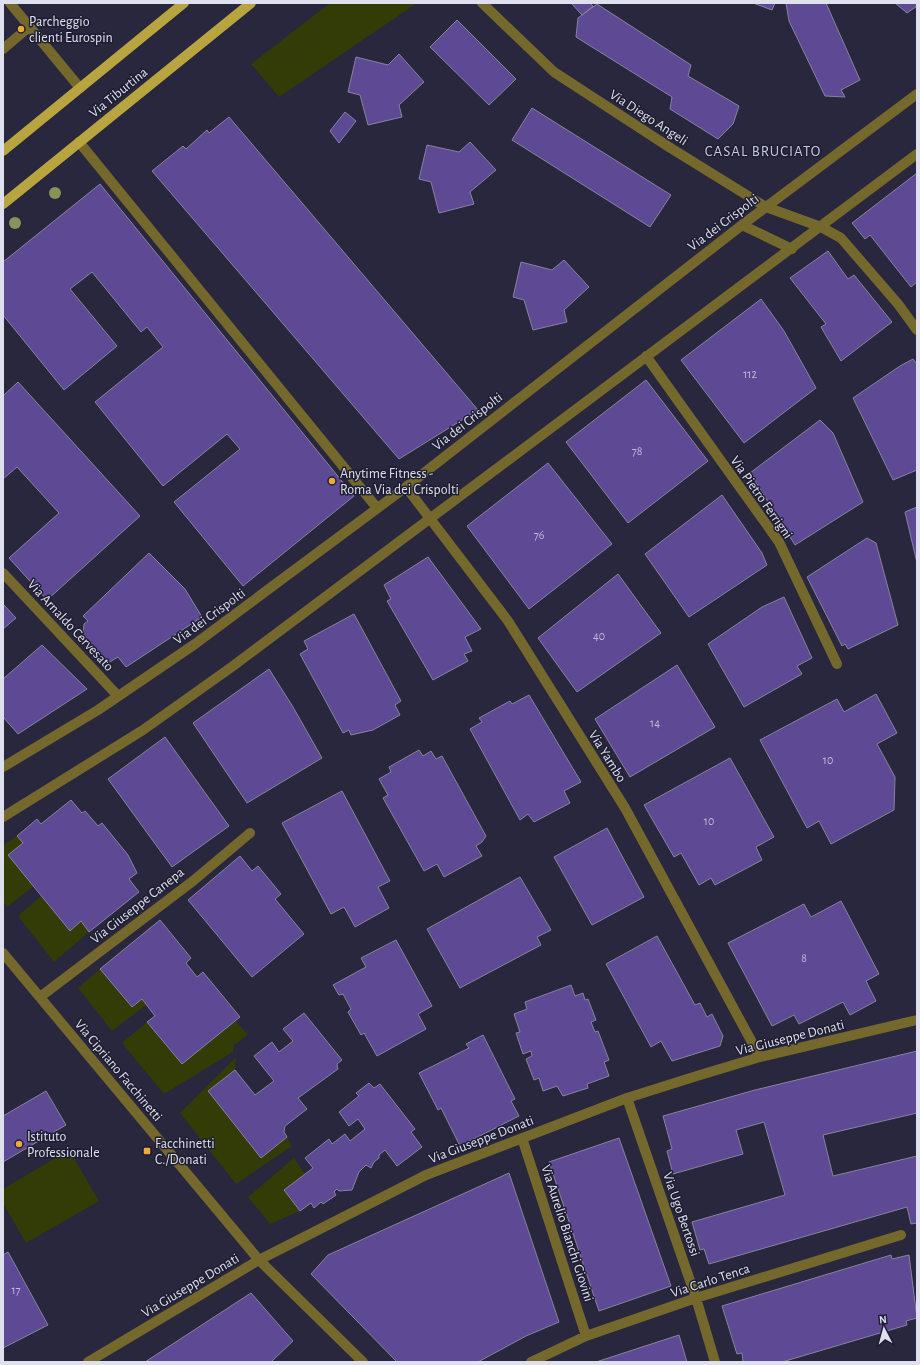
<svg xmlns="http://www.w3.org/2000/svg" width="920" height="1365" font-family="'Alegreya Sans',sans-serif">
<style>
.green{fill:#333b06}
.building{fill:#5e4995;stroke:#88839d}
.lines{fill:none;stroke-linecap:round;stroke-linejoin:round}
.minor{stroke:#74682c;stroke-width:10}
.major{stroke:#b9a53f;stroke-width:10}
.tree{fill:#889359}
.poi-dot{fill:#ebaa39;stroke:#1e1e32;stroke-width:1.5}
.labels{text-anchor:middle;stroke-width:3;stroke-linejoin:round;paint-order:stroke}
.number-label{font-size:12px;fill:#bfbad8}
.poi-label{font-size:14px;fill:#dfe0ee;stroke:#1e1e32;text-anchor:start}
.street-label{font-size:14px;fill:#dfe0ee;stroke:#1e1e32}
.neighbourhood-label{font-size:15px;letter-spacing:1px;fill:#c8c8e4;stroke:#1e1e32}
</style>
<rect width="100%" height="100%" fill="#28273d"/>
<path class="green" d="M330,3H417L279,97L251,64Z
M17,836L23,843L34,886L7,907L3,901V845Z
M41,896L70,931L81,921L89,932L54,962L18,916Z
M100,969L132,1007L142,999L146,1005L112,1031L78,988Z
M236,1021L248,1035L234,1045L233,1052L164,1094L122,1043L147,1022L182,1064Z
M236,1057L235,1070L208,1091L260,1157L287,1137L292,1146L236,1184L180,1113Z
M69,1150L99,1201L26,1243L3,1203V1189Z
M294,1158L305,1174L284,1190L300,1211L270,1224L248,1197Z"/>
<path class="building" d="M571,3H590L593,6L582,15Z
M753,3H775L772,10Z
M786,3H826L860,80L841,90L845,97L825,96L789,21Z
M895,3H917V6L907,13Z
M597,4L691,65L688,76L739,106L733,124L718,139L670,109L672,97L576,37L578,18Z
M457,20L516,79L489,105L430,47Z
M399,54L424,82L399,105L402,117L368,125L360,95L348,92L356,57L388,65Z
M532,108L671,195L650,227L512,140Z
M345,112L356,121L339,143L330,131Z
M229,117L478,410L399,459L152,171L183,146L186,149L207,130L209,133Z
M470,142L496,170L470,192L474,204L439,213L431,182L419,179L427,145L459,152Z
M917,173V282L911,287L870,235L865,239L852,223Z
M100,184L354,496L243,586L174,502L240,449L227,434L163,486L95,402L163,347L147,327L141,332L92,272L70,289L117,346L64,390L3,315V262Z
M828,251L848,279L854,275L892,322L841,361L821,327L826,324L790,278Z
M564,260L589,287L564,310L567,322L533,330L524,300L513,297L521,262L552,270Z
M761,299L784,331L816,388L744,443L681,360Z
M913,359L917,364V470L893,480L853,398L900,366Z
M646,380L708,461L628,523L566,442Z
M18,382L140,516L47,600L9,558L59,513L17,467L3,479V396Z
M820,420L833,433L863,502L795,545L750,473Z
M548,463L612,544L529,609L467,526Z
M722,495L762,553L767,565L689,617L645,554Z
M917,507V563L905,512Z
M867,538L876,543L898,625L848,649L845,644L842,646L807,577Z
M149,553L185,589L202,617L126,667L118,657L108,663L83,635L84,624L88,621L83,616Z
M428,557L481,629L465,637L472,651L464,654L468,661L433,680L387,601L391,599L384,585Z
M618,574L661,633L577,692L538,638Z
M784,597L812,658L797,666L802,674L744,707L708,644L762,607Z
M3,604L16,618L3,629Z
M354,614L401,701L395,705L400,715L373,730L351,735L349,730L343,733L300,654L308,649L304,641Z
M42,645L87,689L18,734L3,717V679Z
M677,665L715,727L630,777L595,719Z
M269,669L293,707L322,758L247,803L193,723Z
M876,694L897,733L877,744L895,777L894,810L831,844L819,821L807,828L760,740L837,699L844,712Z
M529,695L581,782L564,791L570,803L534,822L528,814L520,820L470,729L482,722L479,718L510,701L512,704Z
M165,737L229,826L172,867L108,779Z
M419,750L423,756L431,751L436,759L442,756L486,836L482,842L476,846L482,856L444,877L437,864L424,871L383,798L388,795L379,779L391,772L389,767Z
M730,758L774,837L756,847L762,860L715,885L711,878L699,885L681,853L674,857L644,805Z
M342,791L390,881L378,887L389,908L355,927L344,907L331,914L282,823Z
M71,800L82,813L85,811L98,826L102,823L128,855L137,873L129,879L139,892L89,932L81,921L70,931L8,855L23,843L17,836L37,819L41,824Z
M607,828L644,897L592,925L554,857Z
M240,856L252,871L258,866L281,894L275,899L304,934L252,977L188,900Z
M520,877L551,930L537,937L541,945L460,988L427,929Z
M841,901L879,974L866,981L876,1001L850,1015L843,1002L799,1024L794,1015L772,1026L728,943L804,904L811,917Z
M160,920L191,958L186,963L197,977L203,972L240,1017L182,1064L147,1022L155,1016L142,999L132,1007L100,969Z
M657,936L695,1005L700,1003L707,1017L712,1014L723,1036L720,1046L672,1061L661,1041L651,1047L606,964Z
M396,940L432,1006L418,1014L426,1029L377,1056L364,1033L361,1035L348,1012L351,1009L343,994L339,995L333,985L366,967L361,958Z
M571,985L575,996L583,993L585,1000L588,999L596,1020L591,1022L595,1032L598,1031L609,1060L604,1062L609,1076L587,1084L588,1088L563,1096L557,1086L543,1091L539,1078L534,1080L526,1059L532,1056L531,1051L523,1054L516,1033L520,1032L514,1014L527,1009L525,1002Z
M304,1013L342,1060L337,1064L338,1069L298,1098L307,1109L285,1126L284,1132L287,1137L261,1158L208,1091L235,1070L255,1095L274,1081L254,1056L272,1042L279,1052L293,1041L283,1029Z
M483,1035L515,1099L511,1101L519,1116L460,1146L441,1108L438,1110L419,1073L469,1048L466,1044Z
M917,1051V1113L823,1135L833,1176L917,1156V1223L911,1224L907,1207L709,1264L704,1249L700,1250L692,1222L785,1195L764,1122L736,1130L743,1154L673,1174L667,1151L672,1149L663,1116L755,1090Z
M369,1083L374,1088L380,1084L415,1129L411,1132L422,1147L397,1166L385,1150L379,1155V1158L374,1162L371,1168L366,1165L359,1172L352,1190L339,1191L337,1189L334,1192L336,1195L323,1204L321,1202L314,1208L311,1203L300,1211L284,1190L313,1168L305,1158L329,1139L332,1144L345,1134L350,1141L365,1129L358,1119L349,1126L339,1112L359,1096L356,1093Z
M46,1091L66,1125L3,1162V1116Z
M619,1138L671,1286L599,1311L549,1162Z
M509,1173L559,1322L526,1336L478,1362H397L311,1274L328,1255Z
M8,1252L48,1325L3,1348V1255Z
M891,1255L892,1259L909,1255L917,1318L906,1321L907,1325L782,1362H743L742,1353L737,1354L722,1306Z
M251,1293L293,1341L271,1362H145Z
M679,1335L687,1362H596Z"/>
<g class="lines">
<path class="minor" d="M10,3L80,88
M482,3L554,72L669,147L766,207L821,227L841,238L898,304L917,330
M3,49L29,27
M79,142L377,508
M742,225L792,249
M646,356L779,542L837,664
M406,487L508,621L625,808L760,1057
M3,573L118,696
M3,767L98,710L195,644L406,487L742,225L917,94
M3,817L143,730L233,666L917,154
M3,953L259,1260L363,1362
M40,997L193,881L250,833
M627,1098L696,1298L715,1362
M522,1138L586,1336
M88,1362L259,1260L426,1175L627,1098L700,1075L760,1057L917,1020
M531,1362L586,1336L696,1298L901,1235"/>
<path class="major" d="M3,151L184,3
M3,204L251,3"/>
</g>
<g class="tree">
<circle cx="55" cy="193" r="6"/>
<circle cx="15" cy="223" r="6"/>
</g>
<g class="poi-dot">
<circle cx="21" cy="29" r="4"/>
<circle cx="332" cy="481" r="4"/>
<circle cx="19" cy="1144" r="4"/>
<rect x="143" y="1147" width="8" height="8" rx="2"/>
</g>
<g class="labels">
<g class="number-label">
<text x="750" y="378">112</text>
<text x="637" y="455">78</text>
<text x="539" y="539">76</text>
<text x="599" y="640">40</text>
<text x="655" y="727">14</text>
<text x="828" y="764">10</text>
<text x="709" y="825">10</text>
<text x="804" y="962">8</text>
<text x="16" y="1294">17</text>
</g>
<g class="poi-label">
<text x="29" y="26">Parcheggio<tspan x="29" dy="16">clienti Eurospin</tspan></text>
<text x="340" y="478">Anytime Fitness -<tspan x="340" dy="16">Roma Via dei Crispolti</tspan></text>
<text x="27" y="1141">Istituto<tspan x="27" dy="16">Professionale</tspan></text>
<text x="155" y="1148">Facchinetti<tspan x="155" dy="16">C./Donati</tspan></text>
</g>
<g class="street-label">
<text transform="translate(118 92) rotate(-39)" y="5">Via Tiburtina</text>
<text transform="translate(649 117) rotate(33)" y="5">Via Diego Angeli</text>
<text transform="translate(723 222) rotate(-37)" y="5">Via dei Crispolti</text>
<text transform="translate(467 421) rotate(-38)" y="5">Via dei Crispolti</text>
<text transform="translate(762 497) rotate(55)" y="5">Via Pietro Ferrigni</text>
<text transform="translate(209 616) rotate(-36)" y="5">Via dei Crispolti</text>
<text transform="translate(71 625) rotate(47)" y="5">Via Arnaldo Cervesato</text>
<text transform="translate(608 756) rotate(58)" y="5">Via Yambo</text>
<text transform="translate(137 905) rotate(-38)" y="5">Via Giuseppe Canepa</text>
<text transform="translate(790 1037) rotate(-14)" y="5">Via Giuseppe Donati</text>
<text transform="translate(119 1070) rotate(50)" y="5">Via Cipriano Facchinetti</text>
<text transform="translate(481 1139) rotate(-21)" y="5">Via Giuseppe Donati</text>
<text transform="translate(682 1214) rotate(71)" y="5">Via Ugo Bertossi</text>
<text transform="translate(568 1233) rotate(72)" y="5">Via Aurelio Bianchi Giovini</text>
<text transform="translate(710 1280) rotate(-18)" y="5">Via Carlo Tenca</text>
<text transform="translate(190 1285) rotate(-31)" y="5">Via Giuseppe Donati</text>
</g>
<g class="neighbourhood-label">
<text x="763" y="156">CASAL BRUCIATO</text>
</g>
</g>
<rect width="920" height="1365" fill="none" stroke="#dfe0ee" stroke-width="8"/>
<g transform="translate(884 1329) rotate(354)" stroke="#1e1e32" stroke-width="3" paint-order="stroke">
<path d="M0-3L7 15L0 10L-7 15Z" fill="#dfe0ee"/>
<text y="-6" font-size="11" font-weight="bold" text-anchor="middle" fill="#dfe0ee">N</text>
</g>
</svg>
